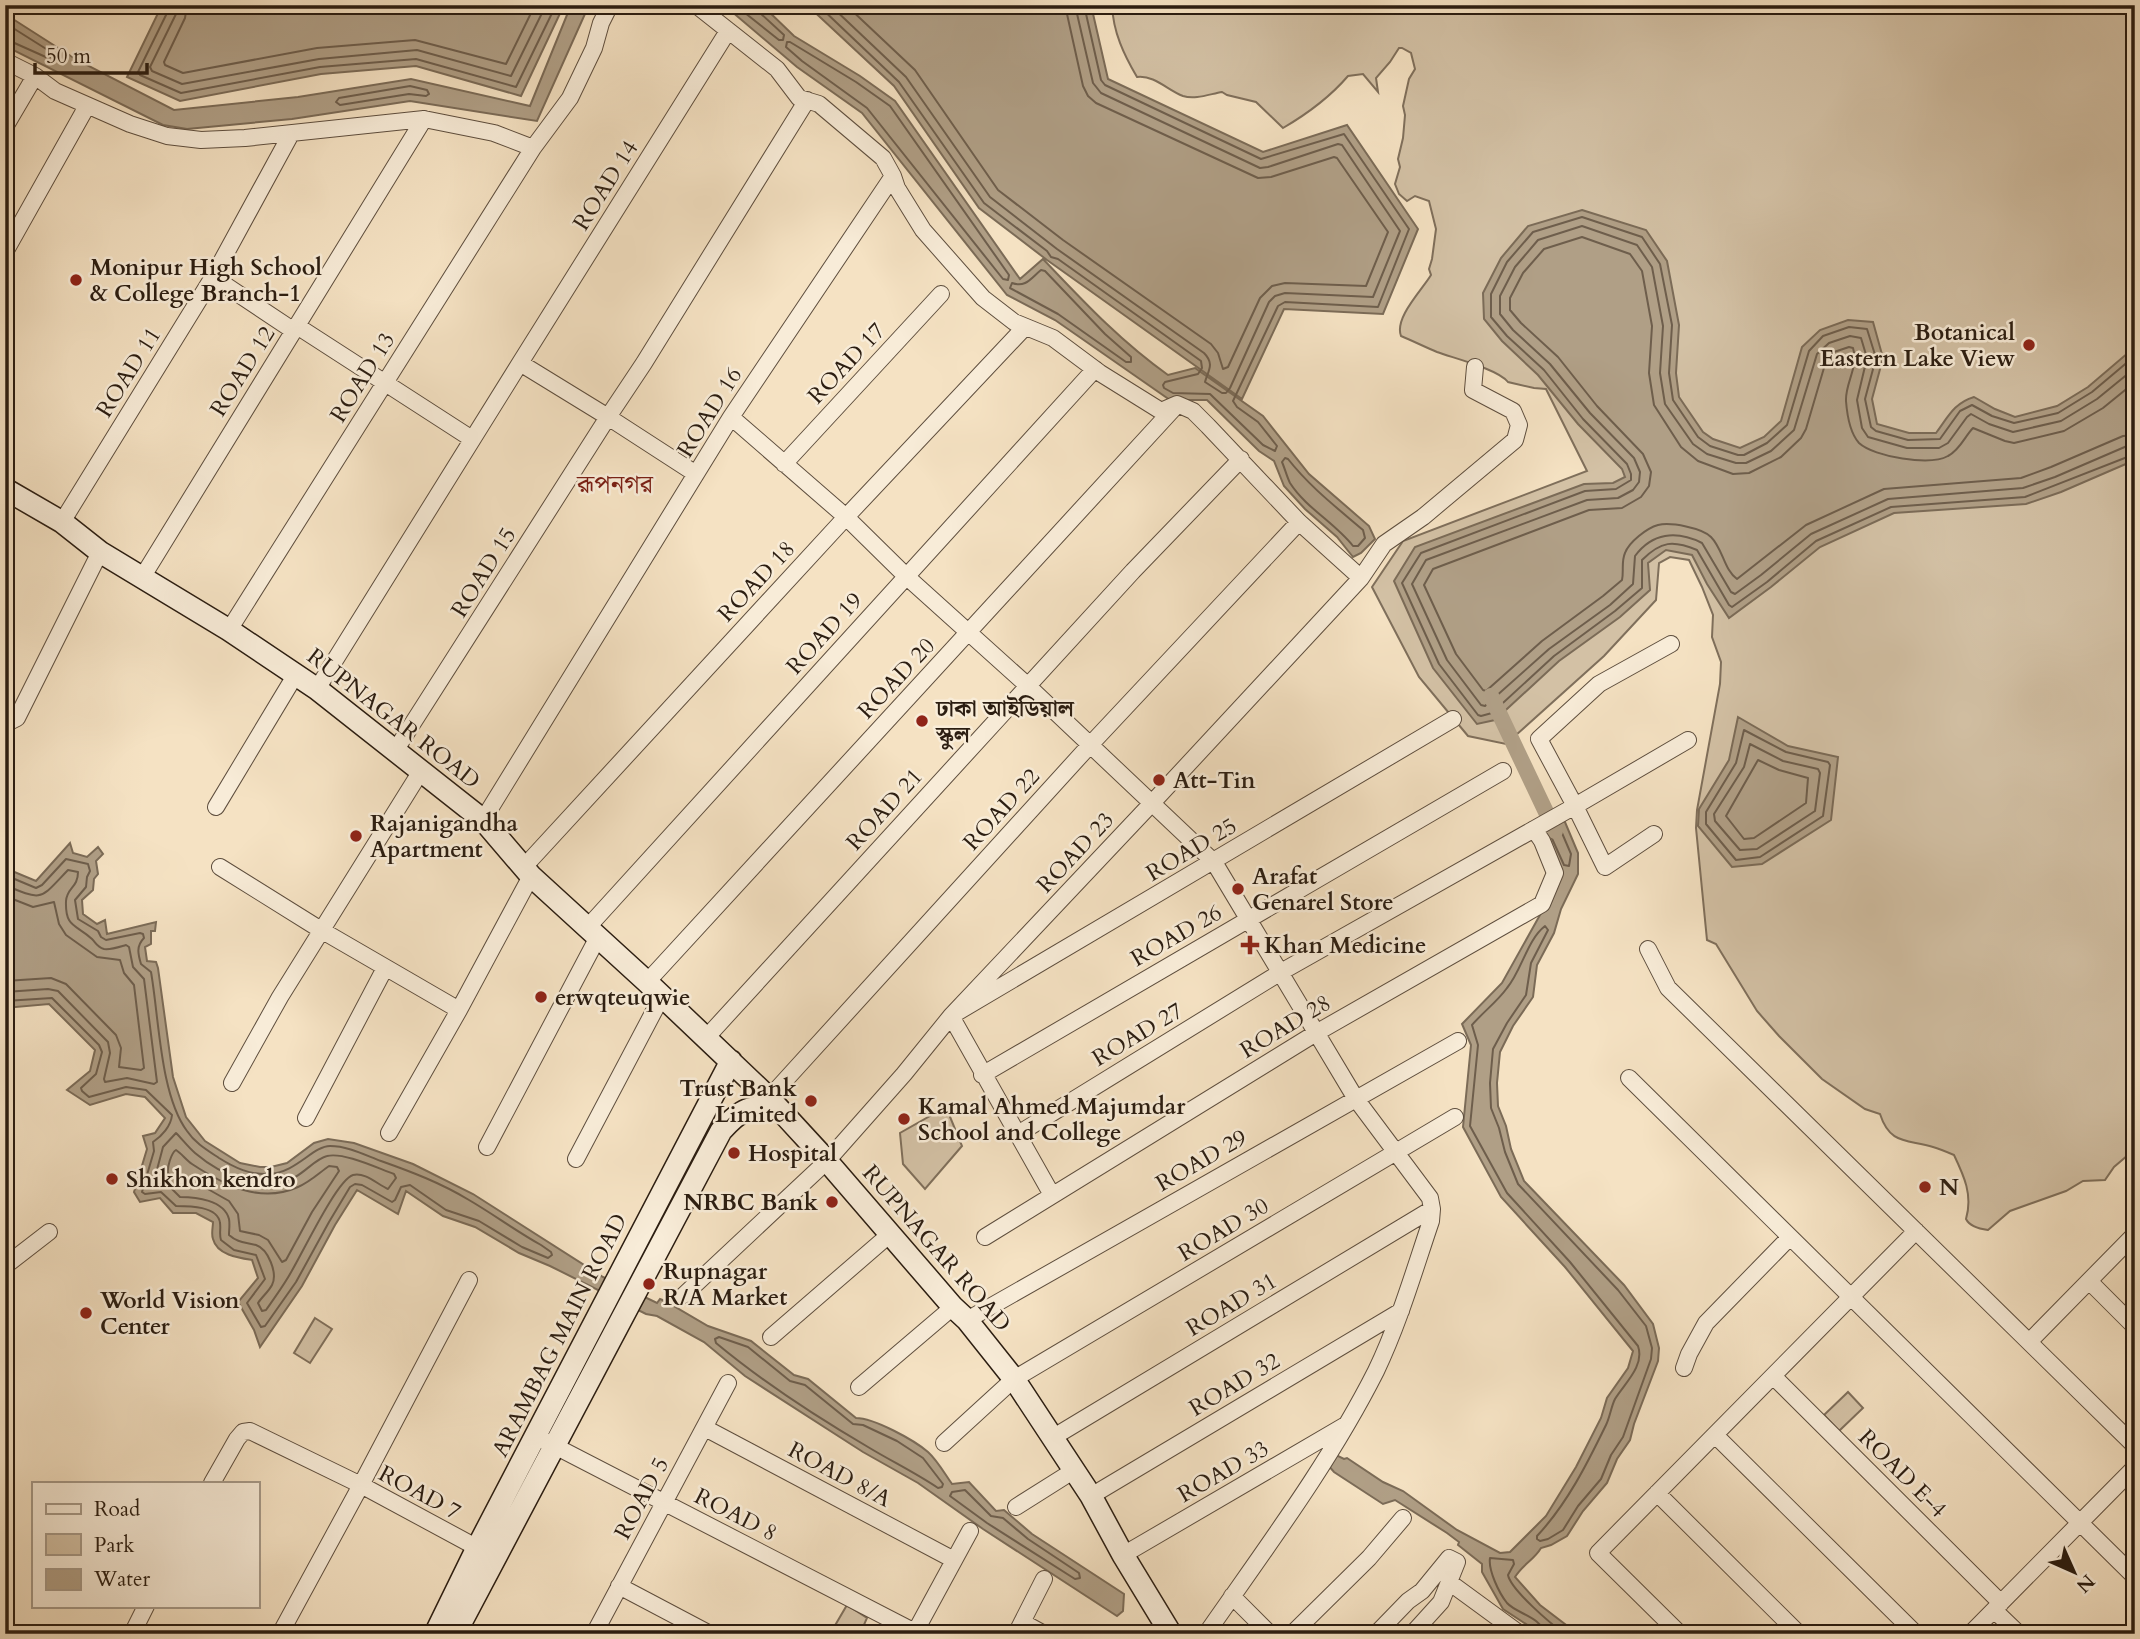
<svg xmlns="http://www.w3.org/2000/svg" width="2140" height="1639" font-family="Cardo,'Noto Serif Bengali',serif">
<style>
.green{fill:#d3c1a5;stroke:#7f6f5b;stroke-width:2}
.water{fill:#b09f86;stroke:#7b6b57;stroke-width:2}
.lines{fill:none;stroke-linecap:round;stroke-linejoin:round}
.shore{stroke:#6e5e4c;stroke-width:2}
.canal{stroke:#b09f86;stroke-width:16}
.street-casing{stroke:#5e4e3e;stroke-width:18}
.secondary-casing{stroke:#2b1d11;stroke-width:24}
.street{stroke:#f8ecd8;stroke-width:16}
.secondary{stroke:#f8ecd8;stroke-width:21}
.poi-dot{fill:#8f2418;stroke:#f8ecd8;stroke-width:2.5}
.labels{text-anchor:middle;stroke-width:5;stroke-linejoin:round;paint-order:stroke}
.street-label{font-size:23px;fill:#2b1d11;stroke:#f8ecd8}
.poi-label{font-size:23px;font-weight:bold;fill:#2b1d11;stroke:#f8ecd8;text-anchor:start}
.quarter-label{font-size:26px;fill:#7a1f14;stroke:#f8ecd8}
</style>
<rect width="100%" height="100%" fill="#f5e2c3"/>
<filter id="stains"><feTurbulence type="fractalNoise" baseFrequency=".00286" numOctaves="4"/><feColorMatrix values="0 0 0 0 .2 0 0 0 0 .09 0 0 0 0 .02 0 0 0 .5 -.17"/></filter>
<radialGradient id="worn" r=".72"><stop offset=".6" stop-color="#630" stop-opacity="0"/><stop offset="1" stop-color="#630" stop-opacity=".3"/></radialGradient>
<path class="green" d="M1112,5H2135V1149L2114,1167L2105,1180L2083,1181L2066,1191L2010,1211L1988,1230C1980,1229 1970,1227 1966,1219C1973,1195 1964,1176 1954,1155C1947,1152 1940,1149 1933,1147C1907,1139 1890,1145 1880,1114L1865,1109L1822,1079L1779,1036L1757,1011L1716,944L1707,940L1696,828L1697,810L1720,684L1721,662L1712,637L1713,615L1702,587L1689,560L1670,557L1659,563L1656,600L1604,656L1506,744L1468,736L1419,677L1372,587L1403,541L1587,471L1546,389L1534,388L1508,382C1498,369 1453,358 1437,352C1425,347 1413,341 1401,336C1394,318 1422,290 1431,275L1429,269L1432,259L1436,229L1429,201L1415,196L1407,201L1399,194L1395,184L1400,167L1398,159L1403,138L1405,115L1403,106L1409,79L1415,69L1411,53L1402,48H1399L1390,62L1376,78L1378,92L1363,74L1348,76C1330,97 1307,114 1283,128L1256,102L1227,95L1222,92C1210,94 1195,100 1183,96C1167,90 1155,75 1137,77C1124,55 1113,32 1112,5Z
M946,1107L962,1146L925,1189L903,1164L900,1133Z
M315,1318L332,1329L310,1363L294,1353Z
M1848,1392L1863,1408L1839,1431L1824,1415Z
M847,1605L867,1618L860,1634H830Z"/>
<path class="water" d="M162,5H564L521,96L416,66L321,74L180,101L127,77Z
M571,5H589L537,121L410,101L292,119L187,129L163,125L5,46V14L77,60L174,110L298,97L411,79L530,106Z
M724,5H762L794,36L860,76L895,101L1020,279L1043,259C1083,301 1120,341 1168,375L1195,368L1263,416L1309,474L1369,526L1375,539L1361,553L1353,557L1337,537L1305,509L1284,486L1274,461L1259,451L1207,400H1170L1055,320L1007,295L862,113L797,67Z
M807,5H1091L1108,79L1263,152L1347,125L1418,229L1383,314L1284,309L1242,399L1047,260L979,208L894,86Z
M1582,210L1646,230L1667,261L1679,325L1676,373L1679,397L1703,432L1713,439L1740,448L1764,437L1781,421L1802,347L1820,330L1848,320L1873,322L1883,358L1872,399L1877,424L1909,433H1936C1948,417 1954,403 1974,397L1995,409L2015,417L2057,406L2088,387L2129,352L2135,353V460L2061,492L2026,504L1894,513L1820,547L1771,587L1729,618L1707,584L1692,555L1666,550L1648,563L1650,590L1620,617L1559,661L1495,720L1477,724L1433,668L1394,581L1415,547L1584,484L1613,483L1625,477L1622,469L1578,424L1538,375L1502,341L1484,319L1483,293L1501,258L1528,226Z
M1738,717L1788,746L1838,757L1831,820L1762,864L1732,867L1698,826L1699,809L1729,760Z
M1562,815L1578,853V874L1561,909L1554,933L1537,965L1533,997L1513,1026L1500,1052L1497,1083L1498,1106L1506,1126L1511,1149L1524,1181L1624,1285L1653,1324L1659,1348L1658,1361L1634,1424L1630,1440L1617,1459L1607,1483L1583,1511L1567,1536L1551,1545L1541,1548C1534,1560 1523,1564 1515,1577L1540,1605L1578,1634H1541L1503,1609L1482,1572V1564L1458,1545L1459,1542L1447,1533L1395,1500L1383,1504L1334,1472L1327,1464L1332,1453L1344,1459L1347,1458L1383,1482L1403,1491L1457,1530L1500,1553L1510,1552L1546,1516L1576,1467L1601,1418L1607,1398L1628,1368L1633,1351L1565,1267L1501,1197L1463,1127L1471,1045L1462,1024L1502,983L1559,881L1538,827Z
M70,843L73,853L87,857L98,847L103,854L96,861L98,874L94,879L93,890L82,900L83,914L97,924L105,920L107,934L156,922L155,931H151V944L145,947L147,961L156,962L158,968L173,1077L186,1117L205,1141L240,1163L260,1167H271L287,1163L314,1143L328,1139L354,1143L413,1164L473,1194L603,1277L657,1303L660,1299L665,1301L708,1326L751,1341L794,1375L808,1379L856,1418C874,1418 914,1440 928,1452C937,1460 945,1474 952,1484L969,1482L996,1511L1004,1510L1032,1534L1124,1594L1123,1611L1117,1616L983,1529L918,1483L863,1452L745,1376L704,1342L657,1316L646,1314L550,1266L519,1253L475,1227L443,1216L406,1191L398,1214L357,1190L335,1225L302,1286L260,1347L254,1330L238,1302L258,1278L252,1260C239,1258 217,1255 213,1239C211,1234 213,1227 213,1222L196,1213H173L160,1198L140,1202L134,1192L147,1149L143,1136L155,1133L165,1118L145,1097L126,1094L90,1105L67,1090L90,1071L95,1050L49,1004L5,1008V868L36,881Z"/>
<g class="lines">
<path class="shore" d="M168,5V11L138,72L140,75L181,93L320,67L416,59L516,87L556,5
M177,5L176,14L150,67L152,71L182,84L319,59L417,50L511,76L546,5
M187,5L185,18L164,62L165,65L183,73L317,48L415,40L506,64L535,5
M735,5L779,40H783L784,35L759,12L758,5
M818,5L899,82L984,203L1047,251L1051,257L1058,259L1201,361L1202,368L1198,374L1165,382L1163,385L1164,388L1173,393L1210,394L1263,445L1275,451L1277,446L1258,422L1237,407L1233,401L1278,306L1285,302L1378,307L1409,229L1344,134L1261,159L1105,85L1101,80L1084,5
M830,5L906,77L990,197L1057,249L1204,353C1215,364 1208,371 1205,382L1222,393H1226L1230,388L1269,302L1275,296L1285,293L1373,297L1400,231L1342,145L1338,144L1268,167L1260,168L1101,93L1093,83L1075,5
M846,5L915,70L998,190L1063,240L1211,344L1218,353L1223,369L1228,367L1260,298L1272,286L1285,283L1366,286L1388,232L1337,158L1334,157L1271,177L1258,178L1096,103L1088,96L1083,86L1065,5
M5,23L51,52L52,56L48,58L10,41H5
M787,42H790L856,82L890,106L1009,275L1008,280L1003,279L867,108L802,61L786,47Z
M410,86L427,90L429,94L426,96L409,94L340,105L336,102L339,98Z
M1041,270L1045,271L1105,334L1131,357V362H1126L1058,314L1010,288L1012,283C1026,288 1031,278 1041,270Z
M2135,359L2130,360L2092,392L2058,413L2014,423L1992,416L1972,405L1960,411L1940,439L1908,440L1876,431L1871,427L1865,399L1876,358L1867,329L1849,327L1823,336L1809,351L1787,425L1767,443L1744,455H1738L1710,446L1698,437L1673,400L1669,373L1672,325L1660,264L1642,237L1582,217L1533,232L1507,262L1491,294V317L1507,336L1544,370L1583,419L1627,464L1631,474V480L1616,489L1585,491L1421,553L1402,583L1439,664L1478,715L1481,716L1492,713L1554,656L1615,611L1642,588V560C1661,541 1673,540 1697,550L1729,605L1732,607L1767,582L1816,541L1891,507L2025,497L2135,454
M2135,368L2097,399L2061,421L2013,432L1989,424L1971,414L1967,417L1948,443L1939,448H1907L1868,437L1862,428L1857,400L1867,358L1861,338L1850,336L1829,343L1817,354L1794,430L1771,451L1746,463H1736L1707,454L1693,444L1665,404L1660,373L1663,326L1652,267L1637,245L1582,226L1538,240L1515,267L1500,296V314L1513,330L1550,364L1590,413L1634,458L1640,472L1639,482L1633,490L1618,498L1587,500L1426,560L1412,584L1447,660L1481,705L1485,706L1549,649L1610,605L1633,584L1635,556C1652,533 1676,530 1702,543L1731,592L1735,594L1761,575L1811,534L1888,499L2023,488L2055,477L2127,446L2135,445
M2135,382L2103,408L2064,431L2014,443L2005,441L1973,428C1965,436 1960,450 1948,456C1930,466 1874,457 1859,443C1850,433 1847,414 1846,401C1845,383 1859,367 1853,348L1849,347L1834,352L1826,361L1806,429L1801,438L1781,457L1749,473L1733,474L1698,461L1681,447L1654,405L1649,373L1652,326L1642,271L1630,254L1582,237L1544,249L1523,273L1510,298V310L1521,323L1558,357L1597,406L1643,454L1651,472L1649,486L1641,497L1622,508L1589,510L1433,569L1424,585L1456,654L1483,690L1486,691L1542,641L1603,596L1622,580C1624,571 1621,562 1625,553C1629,542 1647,528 1658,525C1671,522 1702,528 1711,537C1723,549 1724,570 1737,579L1806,525L1884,489L2021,478L2051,467L2123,436L2135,435
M1285,458L1288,459C1310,487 1336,507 1363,530L1365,538L1358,546H1353C1335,523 1306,508 1290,483C1287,477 1285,469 1282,462Z
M1744,730L1786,752L1828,762L1830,765L1823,816L1760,857L1736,860L1706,824V812L1736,763Z
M1750,744L1783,761L1818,769L1820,773L1815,811L1757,849L1740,850L1715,821L1714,814L1744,767Z
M1758,760L1779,770L1808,778L1806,803L1754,838L1744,839L1726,816Z
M1549,832L1564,865L1569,866L1571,854L1559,826
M5,875L36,888L42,885L66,859L88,864L90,871L87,877L86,887L75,900L78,919L98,931L101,937L106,940L140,933L143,934L144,938C136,946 138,954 141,964L151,972C159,1017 160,1095 187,1131C195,1143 207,1150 219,1158C235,1168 250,1175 269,1174C296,1173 313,1146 330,1146C348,1146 365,1155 381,1161C412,1172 441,1183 469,1200C493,1214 516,1231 541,1245L551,1252L552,1255L548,1258L522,1247L479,1221L446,1210L410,1185L401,1187L395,1200L392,1202L362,1185L355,1184L350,1187L329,1222L296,1282L265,1326L261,1327L247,1303L265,1279L256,1255L234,1250L221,1240C219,1234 221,1229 220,1223C218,1206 189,1206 176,1206L161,1192L145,1194L142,1192L154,1151L153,1142C162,1136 171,1126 172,1115L146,1090L126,1087L89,1097L82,1091L81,1088L96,1074L102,1052L99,1045L52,998L5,1001
M5,885C44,902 40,899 68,870L78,872C78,888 67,887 66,901C65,928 76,924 92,939C96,943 97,947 104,949C111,950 119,947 126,945L129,947L133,967L144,979L157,1082L154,1084L127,1078L105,1082L104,1079L110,1053L108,1042L58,991L48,989L5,992
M5,896L33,907L54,902L59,924L66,935L97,957L120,960L124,973L134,985L144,1068L141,1070L119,1067L121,1048L116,1035L66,984L51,978L5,981
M1545,926L1548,930L1531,963L1526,995L1507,1023L1493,1049L1490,1083L1491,1108L1499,1128L1505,1152L1518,1184L1618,1290L1646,1326L1652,1348L1651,1359L1623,1437L1611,1455L1601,1479L1578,1506L1563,1530L1548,1539L1540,1541L1537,1539V1536C1567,1504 1587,1464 1606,1425C1610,1417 1611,1407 1615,1399C1624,1384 1645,1366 1638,1346L1570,1262L1507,1193L1470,1126L1478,1045L1472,1025C1483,1012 1497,1002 1507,988C1522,970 1527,940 1545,926Z
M176,1133C182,1139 188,1147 195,1153C221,1175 262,1194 295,1177C305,1172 317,1158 327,1156C344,1152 377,1168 394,1174L396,1178L388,1189C377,1184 365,1172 353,1175C336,1180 299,1261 287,1279C281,1289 273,1300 266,1310L262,1311L258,1303C262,1297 269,1291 272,1285C278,1273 268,1249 256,1245C245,1242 238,1243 229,1235C229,1230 230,1224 229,1219C224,1200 196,1197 180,1197L168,1185L154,1181L163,1147Z
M176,1150C182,1154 186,1160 192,1164C224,1185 260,1204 298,1187C310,1182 319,1173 329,1166L337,1167L339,1171L312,1212L286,1260L282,1262L268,1240L259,1235L240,1231L238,1214L229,1201L206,1188L185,1186L168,1173C167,1168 171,1153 176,1150Z
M719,1337L748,1347L790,1381L805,1385L853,1424L863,1425L897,1441L923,1458L943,1484L942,1487L938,1488C916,1473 891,1461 868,1447C815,1416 763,1382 716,1343L715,1339Z
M965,1490L991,1516L1003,1518L1028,1539L1079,1573L1080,1578L1075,1579L987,1523L950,1496L952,1492Z
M1544,1634C1542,1617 1517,1614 1507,1603C1499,1593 1488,1570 1490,1558L1513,1560L1514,1564L1508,1575C1511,1590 1551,1624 1565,1634"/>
<path class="canal" d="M1491,696L1555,831"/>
<g class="street-casing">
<path id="street" d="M696,5L777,69L799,98L819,104L883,158L893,176L897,188L923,230L983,298L1014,322L1053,338L1100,373L1161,411L1177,404L1193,411L1208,426L1299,522L1361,578
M5,61L35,76L55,91L130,124L167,136L201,140L245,138L424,119L494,133L533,148L570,98L594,48L601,23L610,5
M5,127L35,76
M5,252L87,106
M213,277L294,331
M297,326L472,439
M520,363L728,31
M731,417L846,517L907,577L1028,686L1214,862L1356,1099L1430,1198L1432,1209L1431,1221C1414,1271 1399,1323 1376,1371C1329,1464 1265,1549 1206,1634
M784,464L941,294
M5,507L13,494
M62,522L213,277L291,134
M143,576L424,119
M229,630L533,148
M317,689L520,363L608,417L644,363L807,100
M5,724L17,718L100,552
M395,751L608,417L696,474
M216,807L296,674
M483,820L731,417L893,176
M1654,834L1605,867L1575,806L1688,740
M220,867L321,930L459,1010
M523,868L846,517L1025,327
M587,928L1095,369
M1648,949L1668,988L2135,1446
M647,982L1176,406
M706,1038L1133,571L1241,459
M982,1075L1503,771
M1629,1078L2135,1577
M232,1083L280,997L421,771
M769,1098L1090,745L1299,522
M306,1118L385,968
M389,1133L459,1010L531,876
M1018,1134L1281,972L1575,806L1539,739L1599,684L1671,644
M487,1147L598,937
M576,1159L662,996
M1052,1195L951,1016L1453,719
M985,1237L1316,1033L1542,904L1555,873L1542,841L1534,829
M5,1266L49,1232
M2089,1281L2135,1327
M684,1295L827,1161L904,1074L951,1016L1152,803L1361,578L1384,544L1423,517L1515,440L1519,425L1513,411L1473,390L1475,367
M967,1320L1458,1041
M771,1337L889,1235
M2029,1342L2135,1234
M1684,1368L1689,1354L1706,1323L1790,1237
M1773,1376L2001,1603
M859,1387L953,1307
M705,1428L954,1560
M1715,1435L1916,1634
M1052,1438L1432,1209
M545,1441L915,1632
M944,1443L1014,1379L1455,1117
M212,1483L237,1439L243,1432L250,1431L361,1485L469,1280
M1657,1493L1799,1634
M1091,1496L1401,1311
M1016,1507L1073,1471
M1123,1555L1344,1426
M1449,1582L1520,1634
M619,1586L710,1634
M1232,1596L1270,1634
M1994,1610L2019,1634
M1022,1622L1044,1634
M132,1634L146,1606
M280,1634L361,1485L487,1553
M594,1634L728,1383
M914,1634L970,1531
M1016,1634L1044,1579
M1292,1634L1369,1558L1403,1518
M1376,1634L1408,1601L1422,1591L1449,1558L1457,1562L1441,1602L1412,1634
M1680,1634L1598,1553L1916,1231
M1970,1634L2135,1467"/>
</g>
<g class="secondary-casing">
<path id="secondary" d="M5,489L62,522L100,552L229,630L317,689L483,820L531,876L647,982L769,1098L827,1161L953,1307L967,1320L1014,1379L1091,1496L1123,1555L1171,1634
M435,1634L477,1548L731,1061
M455,1634L721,1131C741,1109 750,1104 779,1109"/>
</g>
<use href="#street" class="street"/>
<use href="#secondary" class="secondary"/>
</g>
<g class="poi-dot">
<circle cx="76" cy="280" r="7"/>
<circle cx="2029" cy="345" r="7"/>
<circle cx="922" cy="721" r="7"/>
<circle cx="1159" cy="780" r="7"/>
<circle cx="356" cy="836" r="7"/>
<circle cx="1238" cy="889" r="7"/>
<path d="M1246.5 934.5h7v7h7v7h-7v7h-7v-7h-7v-7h7z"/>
<circle cx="541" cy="997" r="7"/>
<circle cx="811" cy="1101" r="7"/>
<circle cx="904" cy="1119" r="7"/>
<circle cx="734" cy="1153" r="7"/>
<circle cx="112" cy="1179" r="7"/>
<circle cx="1925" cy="1187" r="7"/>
<circle cx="832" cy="1202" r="7"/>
<circle cx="649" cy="1284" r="7"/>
<circle cx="86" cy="1313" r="7"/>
</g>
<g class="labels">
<g class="street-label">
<text transform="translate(605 185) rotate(-58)" y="8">ROAD 14</text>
<text transform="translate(846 363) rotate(-47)" y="8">ROAD 17</text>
<text transform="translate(242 371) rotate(-58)" y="8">ROAD 12</text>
<text transform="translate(128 372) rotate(-58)" y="8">ROAD 11</text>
<text transform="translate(362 377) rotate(-58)" y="8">ROAD 13</text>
<text transform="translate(709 412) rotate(-58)" y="8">ROAD 16</text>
<text transform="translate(483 572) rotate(-58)" y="8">ROAD 15</text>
<text transform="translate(756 581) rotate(-47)" y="8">ROAD 18</text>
<text transform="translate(824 633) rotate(-48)" y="8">ROAD 19</text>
<text transform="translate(896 678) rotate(-47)" y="8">ROAD 20</text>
<text transform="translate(394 718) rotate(38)" y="8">RUPNAGAR ROAD</text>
<text transform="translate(884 809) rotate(-48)" y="8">ROAD 21</text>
<text transform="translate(1001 809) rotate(-48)" y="8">ROAD 22</text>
<text transform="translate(1191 849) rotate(-31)" y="8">ROAD 25</text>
<text transform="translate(1075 852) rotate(-47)" y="8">ROAD 23</text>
<text transform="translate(1176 935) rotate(-30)" y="8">ROAD 26</text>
<text transform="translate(1285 1026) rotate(-31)" y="8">ROAD 28</text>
<text transform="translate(1137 1034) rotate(-31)" y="8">ROAD 27</text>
<text transform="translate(1201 1160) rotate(-30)" y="8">ROAD 29</text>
<text transform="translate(1223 1229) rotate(-31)" y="8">ROAD 30</text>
<text transform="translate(937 1248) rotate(49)" y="8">RUPNAGAR ROAD</text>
<text transform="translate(1231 1304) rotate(-31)" y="8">ROAD 31</text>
<text transform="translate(559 1335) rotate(-63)" y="8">ARAMBAG MAIN ROAD</text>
<text transform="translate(1234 1384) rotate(-31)" y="8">ROAD 32</text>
<text transform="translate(1223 1471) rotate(-30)" y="8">ROAD 33</text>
<text transform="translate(1903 1473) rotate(45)" y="8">ROAD E-4</text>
<text transform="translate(840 1474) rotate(28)" y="8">ROAD 8/A</text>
<text transform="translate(420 1492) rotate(28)" y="8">ROAD 7</text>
<text transform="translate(641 1498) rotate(-62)" y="8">ROAD 5</text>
<text transform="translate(736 1514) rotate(27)" y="8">ROAD 8</text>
</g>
<g class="poi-label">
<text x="90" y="275">Monipur High School<tspan x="90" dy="26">&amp; College Branch-1</tspan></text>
<text x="2015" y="340" text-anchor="end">Botanical<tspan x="2015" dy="26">Eastern Lake View</tspan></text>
<text x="936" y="716">ঢাকা আইডিয়াল<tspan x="936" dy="26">স্কুল</tspan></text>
<text x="1173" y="788">Att-Tin</text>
<text x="370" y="831">Rajanigandha<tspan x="370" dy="26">Apartment</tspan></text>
<text x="1252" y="884">Arafat<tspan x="1252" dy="26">Genarel Store</tspan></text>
<text x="1264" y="953">Khan Medicine</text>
<text x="555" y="1005">erwqteuqwie</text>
<text x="797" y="1096" text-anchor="end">Trust Bank<tspan x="797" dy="26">Limited</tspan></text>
<text x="918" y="1114">Kamal Ahmed Majumdar<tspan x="918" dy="26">School and College</tspan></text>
<text x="748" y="1161">Hospital</text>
<text x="126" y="1187">Shikhon kendro</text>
<text x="1939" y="1195">N</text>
<text x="818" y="1210" text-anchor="end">NRBC Bank</text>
<text x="663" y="1279">Rupnagar<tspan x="663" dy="26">R/A Market</tspan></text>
<text x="100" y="1308">World Vision<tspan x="100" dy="26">Center</tspan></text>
</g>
<g class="quarter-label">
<text x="615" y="493">রূপনগর</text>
</g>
</g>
<rect width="2140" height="1639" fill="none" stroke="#f5e2c3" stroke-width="28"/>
<rect x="7" y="7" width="2126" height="1625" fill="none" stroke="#2b1d11" stroke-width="3.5"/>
<rect x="14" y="14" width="2112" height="1611" fill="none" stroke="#2b1d11" stroke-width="2"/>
<rect x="32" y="1482" width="228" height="126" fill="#f8ecd8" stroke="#a69988" stroke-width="2"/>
<rect x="46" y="1504" width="35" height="10" fill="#f8ecd8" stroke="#a69988" stroke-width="2"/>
<text x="94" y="1516" font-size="21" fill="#2b1d11">Road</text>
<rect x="46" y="1534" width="35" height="21" fill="#d3c1a5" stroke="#a69988" stroke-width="2"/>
<text x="94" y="1552" font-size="21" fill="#2b1d11">Park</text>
<rect x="46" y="1569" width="35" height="21" fill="#b09f86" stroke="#a69988" stroke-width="2"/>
<text x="94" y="1586" font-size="21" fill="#2b1d11">Water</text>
<g transform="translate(2074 1572) rotate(135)" stroke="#f8ecd8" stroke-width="5" paint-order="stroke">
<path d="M0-5L12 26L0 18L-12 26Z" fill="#2b1d11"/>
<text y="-10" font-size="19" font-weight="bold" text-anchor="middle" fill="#2b1d11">N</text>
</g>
<path d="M35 63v10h112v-10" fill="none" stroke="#2b1d11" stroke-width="3.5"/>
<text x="46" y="63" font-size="21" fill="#2b1d11" stroke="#f8ecd8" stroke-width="5" paint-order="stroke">50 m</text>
<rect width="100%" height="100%" filter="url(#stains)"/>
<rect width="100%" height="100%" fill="url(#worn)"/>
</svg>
